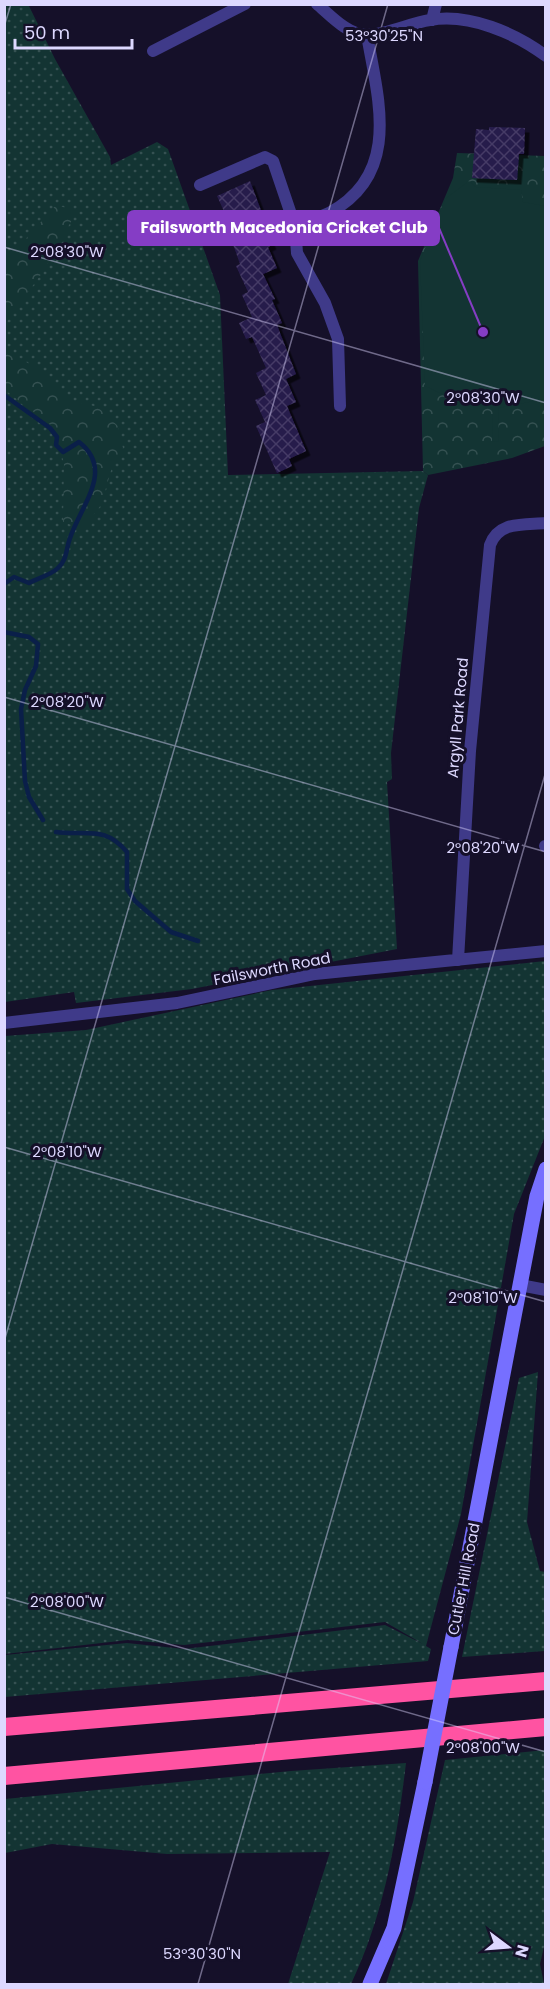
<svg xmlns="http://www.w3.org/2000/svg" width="550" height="1989" font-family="Poppins,sans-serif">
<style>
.grass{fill:url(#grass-dots)}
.forest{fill:url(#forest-crowns)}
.pitch{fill:#133433}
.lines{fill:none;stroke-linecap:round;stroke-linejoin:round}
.stream{stroke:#0a1f49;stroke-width:4.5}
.building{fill:url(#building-cross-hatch);filter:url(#shadow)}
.street{stroke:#3f3a89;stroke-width:12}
.secondary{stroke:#766fff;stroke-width:15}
.highway{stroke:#ff53a2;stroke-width:18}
.secondary-bridge{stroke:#766fff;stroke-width:15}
.ticks{fill:none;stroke:#ddd8ff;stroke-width:1.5;stroke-opacity:0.45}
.labels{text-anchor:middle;stroke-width:6;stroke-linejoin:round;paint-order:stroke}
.street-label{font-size:15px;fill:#ddd8ff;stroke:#151029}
.ticks-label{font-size:15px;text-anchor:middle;fill:#ddd8ff;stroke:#151029;stroke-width:6;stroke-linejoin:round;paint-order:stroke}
.leader{fill:none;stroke:#853dc5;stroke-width:2}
.callout-dot{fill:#853dc5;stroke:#151029;stroke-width:2}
.callout{fill:#853dc5;stroke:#853dc5;stroke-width:2}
.callout-label{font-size:16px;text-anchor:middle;font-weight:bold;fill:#fff}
</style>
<defs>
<pattern id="grass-dots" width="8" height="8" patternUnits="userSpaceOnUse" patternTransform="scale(1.5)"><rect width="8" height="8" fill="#133433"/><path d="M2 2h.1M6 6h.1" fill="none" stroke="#355152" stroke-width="1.8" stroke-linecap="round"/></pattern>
<pattern id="forest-crowns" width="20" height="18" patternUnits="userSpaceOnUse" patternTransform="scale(1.5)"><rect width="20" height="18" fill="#133433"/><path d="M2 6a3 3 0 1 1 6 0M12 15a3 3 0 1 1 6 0" fill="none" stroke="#355152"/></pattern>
<pattern id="building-cross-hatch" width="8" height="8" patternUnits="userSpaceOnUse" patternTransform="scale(1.5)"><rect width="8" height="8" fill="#261b4b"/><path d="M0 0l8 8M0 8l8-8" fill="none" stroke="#453b66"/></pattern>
<filter id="shadow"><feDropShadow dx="4.5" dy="4.5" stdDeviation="0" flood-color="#0009"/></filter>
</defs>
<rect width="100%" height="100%" fill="#151029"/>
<path class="grass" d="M28,4L55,59L110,157L111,165L157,142L168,149L220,295L228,475L423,471L428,475L419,508L391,753L392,779L387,782L397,949L192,989L76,1003L74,992L5,1002L4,5Z
M545,961V1136L514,1214L461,1514L426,1646L431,1649L428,1661L5,1697V1655L127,1643L184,1649L385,1625L423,1644L385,1622L184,1645L128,1640L5,1654V1036L86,1030L272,990Z
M538,1372L527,1522L540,1571L545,1572V1651L462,1657L519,1378Z
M545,1750L546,1938L540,1964L544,1984H386L413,1902L445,1760Z
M406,1763C397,1839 384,1915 351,1984H288L330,1852L167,1854L52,1844L5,1853V1799L291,1771Z"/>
<path class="forest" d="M457,153L545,156V446L512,458L428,475L423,471L418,261L453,178Z
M56,205L77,211L42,273L5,324V262Z
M5,349L36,368L68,400L98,407L118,426L123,448L113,464L101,505L83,529L63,522L64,463L53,427L5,390Z"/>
<path class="pitch" d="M469,181L476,187L521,190L523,202L545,206V399L498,408L499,442L492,441L493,408L450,398L425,386L420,261L445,199Z"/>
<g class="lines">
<path class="stream" d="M4,395L50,428L57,437L56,445L63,452L79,442C115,470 81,505 70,538C66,549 67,560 58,568C51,575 38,578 29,583L14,577L4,584
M4,632L29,637L38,644L36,666L25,690L21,709L25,781L29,797L43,820
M56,832C87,836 104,825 127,852V889L135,901L171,932L198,941"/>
</g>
<path class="building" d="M489,127L525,128L524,154H519L517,180L472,178L476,129L489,130Z
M250,181L265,221L261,222L272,245L268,247L277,268L263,274L275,299L272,300L282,323L277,325L296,374L286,379L296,402L287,406L306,451L289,459L292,466L277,473L256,426L265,422L255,400L266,395L256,373L266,368L252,337L246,339L239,323L252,317L242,295L248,292L236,266L240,264L224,219L227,218L217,196Z"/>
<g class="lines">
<path class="street" d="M317,4C331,16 348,35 367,35C387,35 410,23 430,20C469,13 515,33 546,56
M432,20L436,4
M153,51L245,4
M200,185L265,157L273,161L295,226L297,253L325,303L338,339L340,406
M295,226C306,222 318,218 329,213C402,174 378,99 367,35
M545,846H546
M458,960L470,751L490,545C499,521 523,525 546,523
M4,1023L177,1003L315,974L546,951
M520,1285L546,1290"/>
<path class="secondary" d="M451,1647L537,1196L546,1169
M370,1984L394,1928L425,1782"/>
<path class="highway" d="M4,1727L546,1681
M4,1776L546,1727"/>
<path class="secondary-bridge" d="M425,1782L451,1647"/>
</g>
<path class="ticks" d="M4,27L11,4M4,247L546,403M4,697L546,852M4,1147L546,1302M4,1342L388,4M4,1597L546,1752M198,1984L546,771"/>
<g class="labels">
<g class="street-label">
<text transform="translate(458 718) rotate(-85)" y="5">Argyll Park Road</text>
<text transform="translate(272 969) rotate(-11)" y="5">Failsworth Road</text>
<text transform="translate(464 1579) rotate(-79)" y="5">Cutler Hill Road</text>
</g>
</g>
<g class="ticks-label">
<text x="384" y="41">53°30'25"N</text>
<text x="67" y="257">2°08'30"W</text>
<text x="483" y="403">2°08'30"W</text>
<text x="67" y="707">2°08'20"W</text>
<text x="483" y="853">2°08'20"W</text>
<text x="67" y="1157">2°08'10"W</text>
<text x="483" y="1303">2°08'10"W</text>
<text x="67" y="1607">2°08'00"W</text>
<text x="483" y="1753">2°08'00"W</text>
<text x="202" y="1959">53°30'30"N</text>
</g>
<path class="leader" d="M483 332L439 228"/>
<circle class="callout-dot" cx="483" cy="332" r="6"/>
<rect class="callout" x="128" y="211" width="311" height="34" rx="6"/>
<g class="callout-label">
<text x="284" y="233">Failsworth Macedonia Cricket Club</text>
</g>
<rect width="550" height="1989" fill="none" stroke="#ddd8ff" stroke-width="12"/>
<g transform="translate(508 1947) rotate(106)" stroke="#151029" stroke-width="4.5" paint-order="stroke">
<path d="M0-4.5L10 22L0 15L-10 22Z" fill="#ddd8ff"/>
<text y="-9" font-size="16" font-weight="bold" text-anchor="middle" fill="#ddd8ff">N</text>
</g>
<path d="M15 39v9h117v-9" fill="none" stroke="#ddd8ff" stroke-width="3"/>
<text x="24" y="39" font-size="18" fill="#ddd8ff" stroke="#151029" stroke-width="4.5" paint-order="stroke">50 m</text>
</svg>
